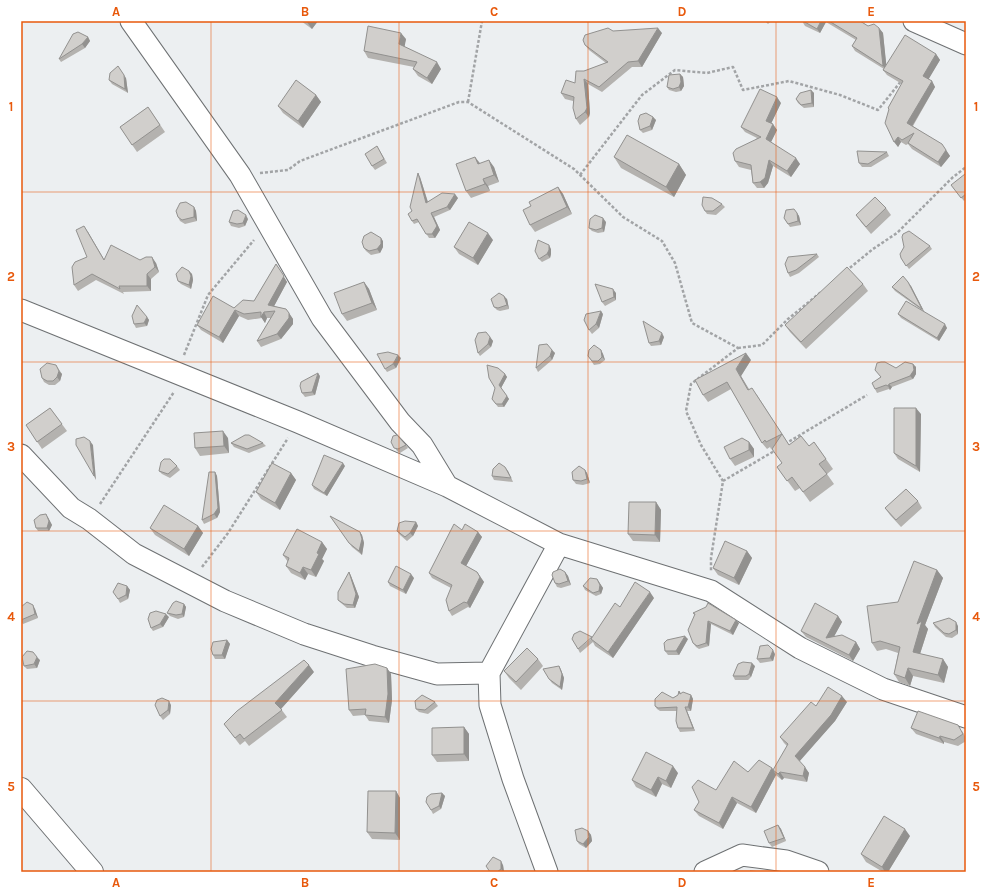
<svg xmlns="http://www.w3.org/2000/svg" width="987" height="893" font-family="Karla,sans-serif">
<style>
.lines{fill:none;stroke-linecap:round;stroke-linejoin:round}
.street-casing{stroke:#6e7173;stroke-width:23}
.highway-casing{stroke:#6e7173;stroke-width:24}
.path{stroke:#a2a4a6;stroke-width:2.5;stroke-dasharray:3 2;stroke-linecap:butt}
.street{stroke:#fff;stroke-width:21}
.highway{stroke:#fff;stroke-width:22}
.wall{fill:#b4b2af}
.shaded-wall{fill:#92918f}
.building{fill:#d1cfcc;stroke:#92918f}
.grid{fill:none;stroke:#e8590c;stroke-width:1;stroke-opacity:0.55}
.neatline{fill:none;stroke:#e8590c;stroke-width:1.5}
.grid-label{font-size:13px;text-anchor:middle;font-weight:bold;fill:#e8590c}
</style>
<rect width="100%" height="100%" fill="#eceff1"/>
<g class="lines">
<g class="street-casing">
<path id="street" d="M131,21L240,175L322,318L400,422L422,445L447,486
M914,21L966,44
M21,310L298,422L447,486L559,544L711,591L800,648L883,689L966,717
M21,455L71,508L89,519L134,554L225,601L304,634L372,656L437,674L489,673
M547,872L513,779L490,705L489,673L559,544
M705,872L742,855L786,861L818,872"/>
</g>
<g class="highway-casing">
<path id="highway" d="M21,789L92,872"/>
</g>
<path class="path" d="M468,102L482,21
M260,173L288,170L300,161L459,102H468L574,169L623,217L662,241L675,263L692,323L738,348L691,384L686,411L701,445L723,481L711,558V572
M580,175L642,95L675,70L707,73L733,67L743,90L789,81L840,95L878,110L902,80
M846,271L873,249L897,233L952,178L966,167
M738,348L762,345L788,319L821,292
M184,355L208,295L254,240
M785,444L867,395
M723,481L776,450
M100,504L174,392
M202,567L228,533L288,438"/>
<use href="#street" class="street"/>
<use href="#highway" class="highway"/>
</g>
<path class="wall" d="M301,21H318L312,29Z
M765,21H771L768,24Z
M802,21H860L868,26L879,28L883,33L886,65L936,54L940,60L928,79L932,81L935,87L913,126L946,150L950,156L941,167L912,149L908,144L906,145L901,142L898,147L889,110L888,108L902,84L887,75L883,70L884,69L855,51L852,46L856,40L826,22L820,33L805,26Z
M613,31L662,33L642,67H632L602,92L588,84L590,113L589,117L580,125L576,119L573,101L565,99L561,93L575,83L584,71L606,63L589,50L585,45Z
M88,37L90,41L85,48L61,62L59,59Z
M406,39L404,46L441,69L432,84L418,76L413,69L414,67L368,58L364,51Z
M680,74L683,77L684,86L681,91L676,92L669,90L667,87Z
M126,78L128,93L112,84L109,80Z
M811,90L814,93V107L804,108L798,103L796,99Z
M316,95L321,102L303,128L283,113L278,106Z
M781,103L771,123L777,130L771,142L800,164L791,177L773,166L768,183L764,188H757L753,183L751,170L739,167L735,161L757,138L745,132L741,127Z
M148,107L165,132L137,152L120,127Z
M653,117L656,120L652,130L643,133L640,130Z
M377,146L387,163L375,170L372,166Z
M887,152L889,156L871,167H862L859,163Z
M475,157L480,163L494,167L499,182L488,186L490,191L471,198L466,191Z
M614,157L679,164L686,175L674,197L621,168Z
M966,176V199L964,201L951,185Z
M420,177L428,202L458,198L450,210L434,217L440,230L435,238H429L419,222L414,224L412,221V211Z
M558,187L563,194L572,214L535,232L530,225L531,206Z
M722,204L725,207L716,215L707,214L705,211Z
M194,207L196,211L197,221L185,224L180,221L178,217Z
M886,208L891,215L871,234L861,222L856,215Z
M797,213L799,216L801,225L790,227L784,218Z
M248,219L245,226L239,228L231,226L229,222Z
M606,222L604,232L598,233L592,231L589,228Z
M88,232L104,260H140L156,263L159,272L151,279V291L123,292L124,294L96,280L78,291L74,285L87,257Z
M493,240L478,265L459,254L454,247Z
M383,241V247L380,253L371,255L366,251L364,248Z
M930,246L932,249L909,269L901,258Z
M551,249V254L550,258L542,262L539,259Z
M817,254L819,257L799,273L790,277L788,273Z
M276,264L287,282L274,306L286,309L293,319V324L281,339L261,347L257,341L271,318H267L265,323L262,318L248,320L239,316L223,343L201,330L197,325L234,308L254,301Z
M189,271L192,274L193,280L191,289L181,284L178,281Z
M364,282L369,289L377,310L347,321L342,314Z
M863,284L868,291L806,349L790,332L785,325Z
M911,286L924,312L947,328L939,341L901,318L898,314L923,311L895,291L892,287Z
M616,293V300L605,306L602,302Z
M507,299L509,309L500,311L497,310L494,307Z
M603,314L599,328L592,334L589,330Z
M147,317L149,320L147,326L136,328L134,324Z
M490,337L493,341L491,347L480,356L478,353Z
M664,337L661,345L651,346L649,343Z
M552,350L555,353L552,360L538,372L536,368Z
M601,350L603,354L605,360L600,364L594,365L588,356Z
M401,358L396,368L387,372L385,369Z
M751,360L741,376L749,389L757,395L789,445L809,446L814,442L833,469L827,474L834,484L810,502L800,488L795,491L777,467L782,463L772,449L773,448L771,449L770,447L767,449L762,443L731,389L708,402L703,395Z
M913,364L916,367V374L913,379L892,387L890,390L889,389L877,393L875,389L880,377L896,368Z
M56,365L62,374L60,381L55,385H49L44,382L42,378Z
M505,374L507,377L501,388L509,399L504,407H498L492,399Z
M320,376L315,395L305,397L302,393Z
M50,408L67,431L42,449L26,425Z
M921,414L920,472L898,459L894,453Z
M228,438L229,453L200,456L195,448Z
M391,442L406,445L408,448L400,453L397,451Z
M749,442L754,449V457L735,466L730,459Z
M231,443H263L266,446L249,453L234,447Z
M177,466L180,470L170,478L162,474L159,471Z
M345,466L327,496L314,489L312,485Z
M585,470L587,473L590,483L583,485L576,484L573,480Z
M508,471L513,482L494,480L492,476Z
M215,472L217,476L220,512L217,518L204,524L202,520Z
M291,473L296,480L280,510L261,499L256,492Z
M918,501L922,508L901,527L890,515L885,508Z
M656,502L661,510L660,542L633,541L628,534Z
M330,516L362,535L364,543L362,555L352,547Z
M48,517L52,525L49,531H38L36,528Z
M416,522L418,526L413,536L407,541L400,535L397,531Z
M198,526L203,533L189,556L155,535L150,528Z
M462,530L478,532L482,537L466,566L477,572L484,582L470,608L468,607L452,616L449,611L451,588L432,578L429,573Z
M322,542L327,549L322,559L324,561L316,577L308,574L305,580L291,573L286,566L288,562L283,555Z
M747,551L752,558L739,585L718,575L713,568Z
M937,570L943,578L925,625L928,629L920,654L943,659L948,667L944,683L913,676L910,686L899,682L894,674L898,653L886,649L877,651L872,643L898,602Z
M349,572L351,576L359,597L355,608H347L341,603L338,600Z
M565,572L568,576L571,585L561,588L557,587L555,583Z
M414,578L406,594L390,586L388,582Z
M597,579L603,588L601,594L596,596L585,590L583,586Z
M127,586L130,590L128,599L120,603L118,599Z
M654,598L613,658L595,646L593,642L580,653L578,649L592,638L620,607Z
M184,604L186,607L184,617L178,619L170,616L167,613Z
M21,607L35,609L38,618L23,624L21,621Z
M693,613L739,623L733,635L711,624L709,646L699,649L696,647L693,643L695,616Z
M838,616L842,622L834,636L856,642L860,649L853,661L806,637L801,631Z
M169,617L163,627L153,631L151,628Z
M933,623L958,626V634L952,638L946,637L935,627Z
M688,639L679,655H668L665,651Z
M227,640L230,644L225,659H215L213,655Z
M775,654L773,661L760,663L757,659Z
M538,659L543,666L521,690L509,678L504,671Z
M40,660L37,668L27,669L24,666Z
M559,666L561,670L564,678L562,690L552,683L549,679Z
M755,666L751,677L748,680H735L733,676Z
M387,668L391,674L392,700L389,723L369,721L365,715L353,716L349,710Z
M314,672L281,709L287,717L249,746L245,741L240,745L224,724Z
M679,691L681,693L691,695L693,699L691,711H687L695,731L680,732L678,728L677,711H660L657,709L655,706L673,698L678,695Z
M435,702L438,706L428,714L419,712L416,709Z
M847,702L835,721L799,761L809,773L807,782L784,778L782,780L777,776L776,775L756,813L737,803L723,829L699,816L694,810L716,790L748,772L772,768L774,770L787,746L784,743L780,737L816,706Z
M171,705L170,714L163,720L160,716Z
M464,727L469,734V761L437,762L432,755Z
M911,728L962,731L966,738V741L958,746L944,742V744L916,734Z
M678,773L671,788L662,784L656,797L636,787L632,780Z
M396,791L400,798V840L372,839L367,832Z
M442,793L445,796L441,809L433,814L431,810Z
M778,825L781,829L786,841L772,847L769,843Z
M588,831L591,835L592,841L586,848L579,844L577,841Z
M910,836L888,872H883L866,862L861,854Z
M503,865L504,872H490Z"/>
<path class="shaded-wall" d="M308,21H318L312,29L307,22Z
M821,21H825L826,22L820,33L817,29Z
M658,28L662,33L642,67L638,61Z
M879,28L883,33L887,71L883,66Z
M401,33L406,39L404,50L399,44Z
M88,37L90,41L85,48L82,44Z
M936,54L940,60L927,82L923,76Z
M437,62L441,69L432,84L427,78Z
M680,74L683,77L684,86L681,91L679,87Z
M124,75L126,78L128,93L125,89Z
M584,79L588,84L590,113L589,117L585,112Z
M932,81L935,87L911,128L907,123Z
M811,90L814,93V107L812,103Z
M316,95L321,102L303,128L298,121Z
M777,97L781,103L770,126L766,121Z
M653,117L656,120L652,130L650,126Z
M773,124L777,130L770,144L766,139Z
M898,137L901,142L898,147L894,142Z
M946,150L950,156L941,167L938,162Z
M475,157L480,164H478Z
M796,158L800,164L791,177L787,171Z
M489,160L494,167L499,182L494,175Z
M769,160L773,166L768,183L764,188L760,182Z
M679,164L686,175L674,197L666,187Z
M418,173L420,177L429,206L426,203Z
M483,179L488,186L490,191L485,184Z
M558,187L563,194L572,214L567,207Z
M455,194L458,198L450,210L447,207Z
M194,207L196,211L197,221L194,217Z
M431,213L434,217L440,230L435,238L432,234Z
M797,213L799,216L801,225L798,221Z
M246,215L248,219L245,226L243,223Z
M603,218L606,222L604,232L602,228Z
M84,226L88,232L108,266L104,260Z
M488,233L493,240L478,265L473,258Z
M381,238L383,241V247L380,253L377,249Z
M549,245L551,249V254L550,258L547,254Z
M152,257L156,263L159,272L155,267Z
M276,264L287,282L272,310L268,305Z
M189,271L192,274L193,280L191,289L189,285Z
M147,274L151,279V291L147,286Z
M364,282L369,289L377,310L372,303Z
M908,282L911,286L925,313L922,309Z
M613,289L616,293V300L614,297Z
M504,296L507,299L509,309L507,305Z
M235,310L239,316L223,343L219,337Z
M601,311L603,314L599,328L596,324Z
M264,312L267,318L265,323L261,317Z
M289,313L293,319V324L281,339L277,334Z
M147,317L149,320L147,326L144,323Z
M945,324L947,328L939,341L937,338Z
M662,333L664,337L661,345L659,341Z
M490,337L493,341L491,347L488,344Z
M552,350L555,353L552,360L550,356Z
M601,350L603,354L605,360L602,357Z
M746,353L751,360L741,376L753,397L736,369Z
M398,355L401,358L396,368L393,364Z
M913,364L916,367V374L913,379L910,376Z
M59,371L62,374L60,381L57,377Z
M318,373L320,376L315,395L312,392Z
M505,374L507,377L501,388L499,385Z
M889,384L892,387L890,390L888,386Z
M507,396L509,399L504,407L502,404Z
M916,408L921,414L920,472L916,466Z
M223,431L228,438L229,453L224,446Z
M90,441L93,445L96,480L94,476Z
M749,442L754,449V457L749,450Z
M343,463L345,466L327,496L324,493Z
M505,467L508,471L513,482L511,478Z
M585,470L587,473L590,483L587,479Z
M215,472L217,476L220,512L217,518L214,514Z
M291,473L296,480L280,510L275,503Z
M656,502L661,510L660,542L655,535Z
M46,514L52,525L49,531L47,528Z
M416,522L418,526L413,536L410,533Z
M198,526L203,533L189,556L184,549Z
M360,532L362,535L364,543L362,555L359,551Z
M478,532L482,537L465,568L461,563Z
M322,542L327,549L322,559L324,561L316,577L311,570L317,553Z
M747,551L752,558L739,585L734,578Z
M303,567L308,574L305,580L300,573Z
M937,570L943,578L925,625L928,629L918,660L913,652L917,624Z
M349,572L351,576L359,597L355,608L353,605Z
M477,572L484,582L470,608L467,603Z
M565,572L568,576L571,585L568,581Z
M411,574L414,578L406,594L403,590Z
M597,579L603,588L601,594L599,591Z
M127,586L130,590L128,599L126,595Z
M650,592L654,598L613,658L608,652Z
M184,604L186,607L184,617L182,614Z
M33,605L35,609L38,618L35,614Z
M166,614L169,617L163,627L160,624Z
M838,616L842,622L830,644L826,638Z
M736,620L739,623L733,635L730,631Z
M708,621L711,624L709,646L706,643Z
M956,622L958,626V634L956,630Z
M685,636L688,639L679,655L676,651Z
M227,640L230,644L225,659L222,655Z
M856,642L860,649L853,661L849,655Z
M773,650L775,654L773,661L770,658Z
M37,657L40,660L37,668L34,664Z
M943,659L948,667L944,683L938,675Z
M752,663L755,666L751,677L749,674Z
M309,665L314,672L280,710L275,703Z
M559,666L561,670L564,678L562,690L560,687Z
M387,668L391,674L392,700L389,723L385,717Z
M908,668L913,676L910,686L905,678Z
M691,695L693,699L691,711L688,707Z
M842,696L847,702L835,721L799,762L795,756Z
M169,701L171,705L170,714L168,710Z
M685,707L687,711L695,731L693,728Z
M464,727L469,734V761L464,754Z
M940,736L944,742V744L939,738Z
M673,766L678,773L671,788L666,781Z
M805,767L809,773L807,782L803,776Z
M772,768L776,775L756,813L751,807Z
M780,772L784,778L782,780L778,774Z
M658,777L662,784L656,797L651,790Z
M396,791L400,798V840L395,833Z
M442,793L445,796L441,809L439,806Z
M732,797L737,803L723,829L719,823Z
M778,825L781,829L786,841L784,838Z
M905,829L910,836L888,872H885L882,867Z
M588,831L591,835L592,841L586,848L583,844Z
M501,861L503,865L504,872L501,869Z"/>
<path class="building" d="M803,21H821L817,29Z
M829,21H860L868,26L874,24L879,28L883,66L852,46L857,38Z
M368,26L401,33L399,44L437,62L427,78L413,69L417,62L364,51Z
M608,28L613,31L658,28L638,61L628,62L599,87L584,79L587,108L585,112L576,119L573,108L574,97L561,93L566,80L575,83L576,71H584L608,62L585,45L583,40L585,35Z
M78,32L88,37L82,44L59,59L73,34Z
M905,35L936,54L923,76L932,81L907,123L942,144L946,150L938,162L908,143L914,133L902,140L898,137L894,142L885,123L889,109L888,108L903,81L883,70Z
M118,66L124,75L125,89L109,80L110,73Z
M680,74L681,82L679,87L673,89L667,87L669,75Z
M296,80L316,95L298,121L278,106Z
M760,89L777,97L766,121L773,124L766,139L796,158L787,171L769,160L765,178L760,182L753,183L751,165L735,161L733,153L736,149L761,137L741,127Z
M811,90L812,103L801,105L796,99L800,93Z
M148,107L160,125L132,145L120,127Z
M646,113L653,117L650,126L640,130L638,121L640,115Z
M627,135L679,164L666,187L614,157Z
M377,146L384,159L372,166L365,154Z
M857,151L887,152L868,164L859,163Z
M475,157L478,164L489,160L494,175L483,179L485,184L466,191L456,164Z
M418,173L426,203L442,193L455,194L447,207L431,213L437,226L432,234H426L417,219L412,221L408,214L412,211L410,207Z
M965,174L966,176V194L961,198L951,185Z
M558,187L567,207L530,225L523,210L531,206L529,202Z
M703,197L712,198L722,204L713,211H705L702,205Z
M875,197L886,208L866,227L856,215Z
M186,202L194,207V217L182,220L178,217L176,211L180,203Z
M794,209L797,213L798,221L788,224L784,218L786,210Z
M238,210L246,215L243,223L237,224L229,222L233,211Z
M595,215L603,218L602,228L596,230L589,228L590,219Z
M469,222L488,233L473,258L454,247Z
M84,226L104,260L111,245L140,260L146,257H152L155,267L147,274V286H119L120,289L92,274L74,285L72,267L75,262L87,257L76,230Z
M909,231L930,246L906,266L901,258L900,254L904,247L902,237L903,234Z
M371,232L381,238V244L377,249L369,251L364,248L362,242L364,236Z
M538,240L549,245V250L547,254L539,259L535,251Z
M817,254L796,270L788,273L785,264L788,257Z
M276,264L284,276L268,305L286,309L289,313V318L277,334L257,341L275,311L264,312L261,317V312L244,314L235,310L219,337L197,325L213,296L234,308L243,300L254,301Z
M182,267L189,271L191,276L189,285L178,281L176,274Z
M847,267L863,284L801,342L785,325Z
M903,276L908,282L922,309L892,287Z
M364,282L372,303L342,314L334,293Z
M595,284L613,289L614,297L602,302Z
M499,293L504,296L507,305L498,308L494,307L491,299Z
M906,301L945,324L937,338L898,314Z
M137,305L147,317L144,323L134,324L132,316Z
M601,311L596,324L589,330L584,320L586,314Z
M643,321L662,333L659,341L649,343Z
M486,332L490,337L488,344L478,353L475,340L478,333Z
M547,344L552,350L550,356L536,368L539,345Z
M594,345L601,350L602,357L598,361H592L588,356L589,350Z
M388,352L398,355L393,364L385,369L377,354Z
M746,353L736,369L748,390L752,388L782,434L766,442L765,440L762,443L727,382L703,395L695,380Z
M881,362H885L896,368L905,362L913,364L914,370L910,376L889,384L888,386L886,385L875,389L872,383L881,377L875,370L877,363Z
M47,363L56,365L59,371L57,377L53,381H47L42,378L40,369Z
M487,365L498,368L505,374L499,385L507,396L502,404H496L492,399L495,388L489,378Z
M318,373L312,392L302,393L300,386L301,382Z
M50,408L62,424L37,442L26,425Z
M894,408H916V466L894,453Z
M223,431L224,446L195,448L194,433Z
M782,434L789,445L801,436L809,446L814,442L826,459L819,464L827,474L803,492L792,477L787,481L777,467L782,463L772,449Z
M245,435H249L263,443L247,449L231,443Z
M397,435L406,445L398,449L394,448L391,442L393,436Z
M84,437L90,441L94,476L76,445V439Z
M742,438L749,442V450L730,459L724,447Z
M324,455L343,463L324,493L312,485Z
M164,459H170L177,466L168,474L159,471L161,462Z
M272,463L291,473L275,503L256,492Z
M499,463L505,467L511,478L492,476L493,469Z
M579,466L585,470L587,479L581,481L573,480L572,472Z
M209,472H215L218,508L214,514L202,520Z
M906,489L918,501L896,520L885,508Z
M629,502H656L655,535L628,534Z
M164,505L198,526L184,549L150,528Z
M46,514L49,521L47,528H36L34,520L40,515Z
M330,516L360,532L362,539L359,551L349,543Z
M405,521L416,522L410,533L405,537L397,531L399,523Z
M454,524L462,530L465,524L478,532L461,563L477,572L480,577L467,603L464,602L449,611L446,600L452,585L429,573Z
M297,529L322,542L317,553L319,554L311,570L303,567L300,573L286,566L289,558L283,555Z
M725,541L747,551L734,578L713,568Z
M914,561L937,570L917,624L922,621L913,652L943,659L938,675L908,668L905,678L894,674L900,647L880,641L872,643L867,606L898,602Z
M396,566L411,574L403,590L388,582Z
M560,569L565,572L568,581L559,584L555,583L552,575L553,572Z
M349,572L356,594L353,605L344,604L338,600V592Z
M590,578L597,579L600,585L599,591L593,593L583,586Z
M635,582L650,592L608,652L591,639L615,603L620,607Z
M118,583L127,586L126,595L118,599L113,592Z
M176,601L184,604L182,614L176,615L167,613L173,603Z
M27,602L33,605L35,614L21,620V607Z
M708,603L736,620L730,631L708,621L706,643L697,646L693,643L688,630L695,614L693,613L706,607Z
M815,603L838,616L826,638L842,635L856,642L849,655L801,631Z
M156,611L166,614L160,624L151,628L148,619L150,613Z
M949,618L956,622V630L949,634L944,633L933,623Z
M580,631L592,637L578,649L572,639L574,634Z
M685,636L676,651H665L664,643L667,640Z
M227,640L222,655H213L211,649L213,642Z
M768,645L773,650L770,658L757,659L760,646Z
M527,648L538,659L516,682L504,671Z
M27,651L33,652L37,657L34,664L24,666L22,657Z
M304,660L309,665L275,703L282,710L244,739L240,734L235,738L224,724L237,711Z
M743,662L752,663L749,674L746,676H733L738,664Z
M375,664L387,668L388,694L385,717L365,715L366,709L349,710L346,669Z
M559,666L562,674L560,687L549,679L543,669Z
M828,687L842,696L831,715L795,756L805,767L803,776L780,772L778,774L773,770L788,744L780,737L811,702L816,706Z
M679,691L680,694L683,692L691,695L688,707H685L693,728H678L676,721L677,707L658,708L655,706V699L662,692L673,698L678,695Z
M422,695L435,702L425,710L416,709L415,701Z
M162,698L169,701L168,710L160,716L155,705L157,700Z
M918,711L958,725L963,734L954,740L940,736L939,738L911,728Z
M464,727V754L432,755V728Z
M646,752L673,766L666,781L658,777L651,790L632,780Z
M759,760L772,768L751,807L732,797L719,823L694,810L699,802L692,787L698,780L716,790L734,761L748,772Z
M368,791H396L395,833L367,832Z
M442,793L439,806L431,810L426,802L427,797L431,794Z
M884,816L905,829L882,867L861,854Z
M778,825L784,838L769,843L764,831Z
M582,828L588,831L589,837L583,844L577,841L575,830Z
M493,857L501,861V869L497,872H490L486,866Z
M750,871L763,872H749Z"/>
<path class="grid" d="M211,21V872M399,21V872M588,21V872M776,21V872M21,192H966M21,362H966M21,531H966M21,701H966"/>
<rect width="987" height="893" fill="none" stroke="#ffffff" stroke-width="44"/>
<rect x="22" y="22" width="943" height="849" class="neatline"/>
<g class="grid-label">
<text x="116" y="16">A</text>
<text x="305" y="16">B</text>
<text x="494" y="16">C</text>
<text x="682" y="16">D</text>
<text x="871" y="16">E</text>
<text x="11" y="111">1</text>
<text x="976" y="111">1</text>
<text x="11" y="281">2</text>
<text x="976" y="281">2</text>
<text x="11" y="451">3</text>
<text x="976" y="451">3</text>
<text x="11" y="621">4</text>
<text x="976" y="621">4</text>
<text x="11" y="791">5</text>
<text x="976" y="791">5</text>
<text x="116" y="887">A</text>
<text x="305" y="887">B</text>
<text x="494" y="887">C</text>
<text x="682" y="887">D</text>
<text x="871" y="887">E</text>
</g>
</svg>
